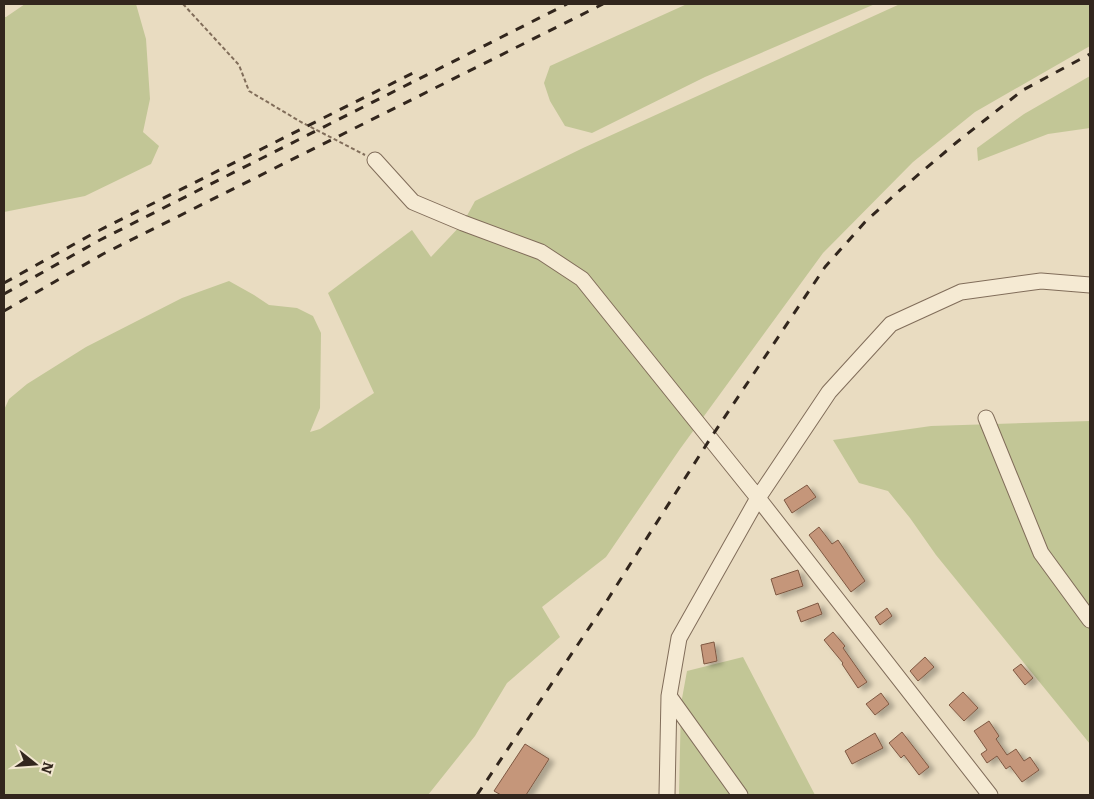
<svg xmlns="http://www.w3.org/2000/svg" width="1094" height="799" font-family="Literata,serif">
<style>
.green{fill:#c2c696}
.building{fill:#c5967a;stroke:#7e5842;filter:url(#shadow)}
.lines{fill:none;stroke-linecap:round;stroke-linejoin:round}
.minor-casing{stroke:#816d5a;stroke-width:17}
.path{stroke:#816d5a;stroke-width:2;stroke-dasharray:4 2.5;stroke-linecap:butt}
.minor{stroke:#f5ead3;stroke-width:15}
.rail{stroke:#32261d;stroke-width:3;stroke-dasharray:9 9;stroke-linecap:butt}
</style>
<defs>
<filter id="shadow"><feDropShadow dx="5.5" dy="3" stdDeviation="2.5" flood-color="#0004"/></filter>
</defs>
<rect width="100%" height="100%" fill="#e9dcc1"/>
<path class="green" d="M25,4H136L146,39L150,99L143,132L159,146L151,164L85,196L4,212V17H6Z
M687,4H875L705,77L592,133L565,126L550,101L544,83L550,66Z
M900,4H1090V46L975,112L913,162L823,253L680,449L606,557L542,607L560,637L507,683L475,736L428,795H4V410L9,399L27,384L86,347L182,298L229,281L254,295L269,305L297,308L313,316L321,333L320,408L310,432L320,429L374,393L328,293L412,230L431,257L463,223L475,201L583,148Z
M1090,76V128L1048,134L978,161L977,148L1024,114Z
M1090,421V744L936,555L910,518L888,491L859,483L833,440L931,426Z
M743,657L815,795H679L681,704L687,671Z"/>
<path class="building" d="M807,485L816,497L792,513L784,500Z
M819,527L832,544L838,540L865,581L851,592L809,535Z
M798,570L803,586L776,595L771,579Z
M818,603L822,614L801,622L797,611Z
M887,608L892,616L880,625L875,617Z
M833,632L845,646L843,648L867,682L858,688L842,664L843,663L824,640Z
M714,642L717,661L704,664L701,645Z
M925,657L934,667L918,681L910,671Z
M1021,664L1033,678L1025,685L1013,670Z
M963,692L978,708L964,721L949,705Z
M881,693L889,704L875,715L866,704Z
M989,721L999,736L996,739L1007,755L1016,749L1024,761L1030,757L1039,770L1022,782L1010,766L1006,769L997,756L987,763L981,754L987,750L974,731Z
M902,732L929,767L919,775L904,755L901,758L889,743Z
M875,733L883,748L852,764L845,751Z
M525,744L549,759L526,795H501L494,791Z"/>
<g class="lines">
<g class="minor-casing">
<path id="minor" d="M375,160L413,202L463,223L541,252L582,279L758,498L990,795
M986,418L1041,553L1090,620
M669,696L740,795
M667,795L669,696L679,638L758,498L829,392L891,324L961,292L1041,281L1090,285"/>
</g>
<path class="path" d="M183,4L239,65L249,91L301,122L365,155"/>
<use href="#minor" class="minor"/>
<path class="rail" d="M4,283L96,232L415,72
M4,294L100,240L567,4
M4,311L103,254L603,4
M477,795L601,610L710,439L825,267L865,222L899,191L957,142L1023,90L1090,54"/>
</g>
<rect width="1094" height="799" fill="none" stroke="#32261d" stroke-width="10"/>
<g transform="translate(35 764) rotate(107)" stroke="#f2e7d0" stroke-width="4" paint-order="stroke">
<path d="M0-4L9 19L0 12L-9 19Z" fill="#32261d"/>
<text y="-8" font-size="14" font-weight="bold" text-anchor="middle" fill="#32261d">N</text>
</g>
</svg>
